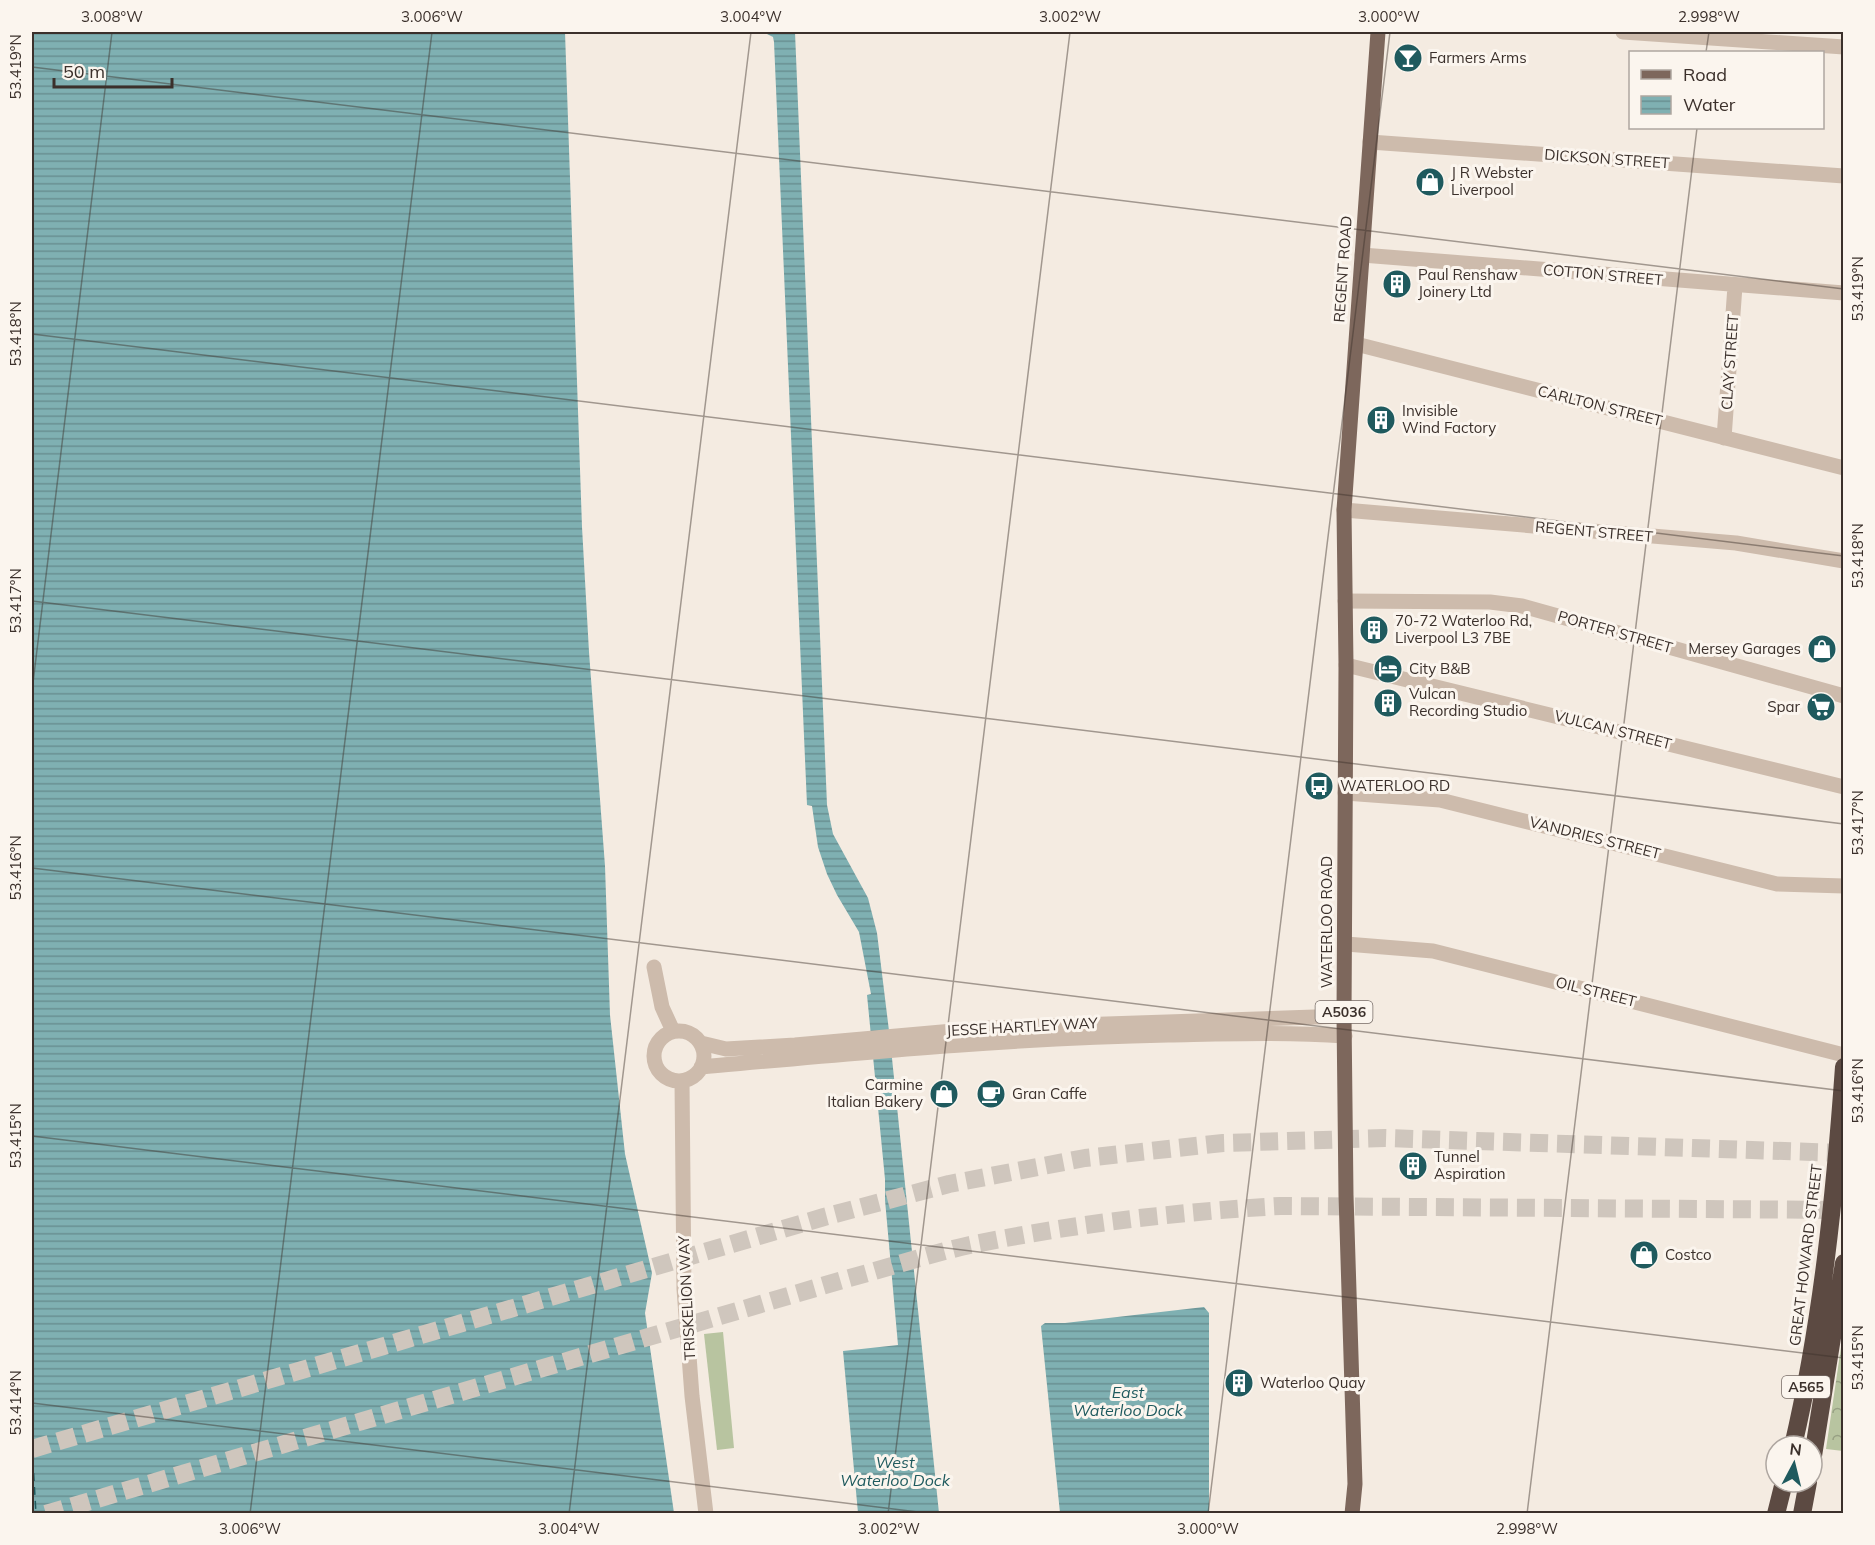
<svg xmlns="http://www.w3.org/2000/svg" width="1875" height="1545" font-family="Mulish,sans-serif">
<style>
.forest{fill:url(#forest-crowns)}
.garden{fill:#b8c4a0}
.water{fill:url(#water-rules)}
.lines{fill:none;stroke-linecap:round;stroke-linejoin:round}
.ferry{stroke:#1f5a5e;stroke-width:1.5;stroke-dasharray:8 6;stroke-linecap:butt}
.highway-tunnel{stroke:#cfc6bd;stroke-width:18;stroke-dasharray:18 9;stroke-linecap:butt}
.minor{stroke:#cdbbac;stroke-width:15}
.major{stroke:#7d675c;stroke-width:15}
.highway{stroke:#5c4a42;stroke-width:18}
.ticks{fill:none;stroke:#3b302b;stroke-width:1.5;stroke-opacity:0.45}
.labels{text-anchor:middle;stroke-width:6;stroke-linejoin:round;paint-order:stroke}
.shield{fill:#fbf5ee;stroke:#756b66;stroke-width:1.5}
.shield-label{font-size:14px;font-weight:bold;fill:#3b302b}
.poi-label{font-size:15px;fill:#3b302b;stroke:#fbf5ee;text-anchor:start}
.street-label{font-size:15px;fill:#3b302b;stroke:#fbf5ee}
.water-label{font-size:16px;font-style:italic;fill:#1f5a5e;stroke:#fbf5ee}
.neatline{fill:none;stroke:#3b302b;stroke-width:2}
.ticks-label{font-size:15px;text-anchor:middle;fill:#3b302b}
</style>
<defs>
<pattern id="forest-crowns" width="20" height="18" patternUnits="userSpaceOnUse" patternTransform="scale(1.5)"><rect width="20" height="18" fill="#b8c4a0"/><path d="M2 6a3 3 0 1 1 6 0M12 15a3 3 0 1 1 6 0" fill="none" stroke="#97a083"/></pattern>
<pattern id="water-rules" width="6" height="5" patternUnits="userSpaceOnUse" patternTransform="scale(1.5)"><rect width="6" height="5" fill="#7fb0b2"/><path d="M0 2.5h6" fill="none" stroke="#699091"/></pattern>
</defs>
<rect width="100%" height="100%" fill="#f4ebe1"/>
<path class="forest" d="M1843,1345V1451L1826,1449L1841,1347Z"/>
<path class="garden" d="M723,1332L734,1448L717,1450L704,1334Z"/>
<path class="water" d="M32,32H565L582,527L589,652L605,866L610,1015L625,1154L652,1273L645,1313L674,1513H32Z
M763,32H795L827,805L833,834L868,898L877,933L890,1039L939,1513H858L843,1351L898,1345L885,1200V1179L867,995L871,994L859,932L837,895L827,874L818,847L812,806L807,805L774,42L773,37Z
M1204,1307L1209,1313V1513H1060L1041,1326L1045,1323H1065Z"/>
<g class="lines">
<path class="ferry" d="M32,1445L36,1514"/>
<path class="highway-tunnel" d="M32,1449L824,1217L949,1184L1085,1158L1223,1143L1385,1138L1844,1153
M46,1514L846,1279C887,1268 929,1254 970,1245C1072,1224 1176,1212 1280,1206L1844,1210"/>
<path class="minor" d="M1623,32L1844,47
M1370,142L1844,176
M1362,255L1844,293
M1356,344L1844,468
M1724,438L1735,286
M1344,510L1736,543L1844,561
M1345,601L1490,602L1522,606L1844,696
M1346,665L1844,787
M1345,793L1440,800L1777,884L1844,886
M1346,944L1433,951L1844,1055
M654,967L662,1007L673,1031
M654 1056a25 25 0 1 1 50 0a25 25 0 1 1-50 0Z
M701,1043L726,1049L795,1045L987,1028L1344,1016
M701,1067C857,1053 1012,1038 1168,1035C1227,1034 1286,1032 1345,1036
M682,1081L684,1289L692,1396L706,1514"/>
<path class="major" d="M1352,1514L1355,1484L1346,1195L1344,1016L1346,665L1344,510L1378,32"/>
<path class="highway" d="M1793,1446C1822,1322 1835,1194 1844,1067
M1812,1462L1844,1263
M1776,1514L1784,1482
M1802,1514L1808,1482"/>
</g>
<path class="ticks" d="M1706,52L1709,32M32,67L1844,289M32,334L1844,556M32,601L1844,824M32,691L112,32M32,868L1844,1091M32,1136L1844,1358M32,1403L934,1514M250,1514L432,32M569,1514L751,32M888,1514L1070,32M1208,1514L1390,32M1527,1514L1697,128"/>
<defs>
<g id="bar-disc" transform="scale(1.5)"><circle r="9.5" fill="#1f5a5e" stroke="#fbf5ee"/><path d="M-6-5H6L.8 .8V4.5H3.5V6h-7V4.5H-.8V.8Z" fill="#fff"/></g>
<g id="shop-disc" transform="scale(1.5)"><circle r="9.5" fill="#1f5a5e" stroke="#fbf5ee"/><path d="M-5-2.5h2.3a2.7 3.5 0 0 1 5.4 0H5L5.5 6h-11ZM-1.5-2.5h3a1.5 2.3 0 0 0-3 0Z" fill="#fff"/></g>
<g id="building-disc" transform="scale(1.5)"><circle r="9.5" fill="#1f5a5e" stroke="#fbf5ee"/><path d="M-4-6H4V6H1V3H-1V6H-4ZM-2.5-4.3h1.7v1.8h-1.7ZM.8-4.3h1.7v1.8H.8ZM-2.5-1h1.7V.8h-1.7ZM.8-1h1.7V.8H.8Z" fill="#fff"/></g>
<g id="hotel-disc" transform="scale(1.5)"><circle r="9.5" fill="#1f5a5e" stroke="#fbf5ee"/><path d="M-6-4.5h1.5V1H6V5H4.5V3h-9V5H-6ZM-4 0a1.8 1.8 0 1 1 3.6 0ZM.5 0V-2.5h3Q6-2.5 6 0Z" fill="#fff"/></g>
<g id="supermarket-disc" transform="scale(1.5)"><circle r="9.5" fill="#1f5a5e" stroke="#fbf5ee"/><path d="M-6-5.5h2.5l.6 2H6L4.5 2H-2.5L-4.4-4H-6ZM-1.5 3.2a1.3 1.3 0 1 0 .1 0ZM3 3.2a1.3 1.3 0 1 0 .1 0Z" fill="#fff"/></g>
<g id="bus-disc" transform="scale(1.5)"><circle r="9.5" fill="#1f5a5e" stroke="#fbf5ee"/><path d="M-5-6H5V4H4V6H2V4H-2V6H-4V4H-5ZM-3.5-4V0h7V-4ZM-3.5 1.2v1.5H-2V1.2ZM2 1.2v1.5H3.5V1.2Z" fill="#fff"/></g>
<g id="cafe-disc" transform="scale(1.5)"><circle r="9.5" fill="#1f5a5e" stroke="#fbf5ee"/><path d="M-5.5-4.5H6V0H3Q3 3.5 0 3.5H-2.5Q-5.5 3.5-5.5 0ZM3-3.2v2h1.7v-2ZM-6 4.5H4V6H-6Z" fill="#fff"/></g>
</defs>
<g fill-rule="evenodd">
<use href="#bar-disc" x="1408" y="58"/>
<use href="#shop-disc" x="1430" y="182"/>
<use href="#building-disc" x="1397" y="284"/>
<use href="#building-disc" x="1381" y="420"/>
<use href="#building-disc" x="1374" y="630"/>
<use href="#shop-disc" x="1822" y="649"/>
<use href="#hotel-disc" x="1388" y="669"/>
<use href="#building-disc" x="1388" y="703"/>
<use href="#supermarket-disc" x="1821" y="707"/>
<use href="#bus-disc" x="1319" y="786"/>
<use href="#shop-disc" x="944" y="1094"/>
<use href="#cafe-disc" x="991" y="1094"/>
<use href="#building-disc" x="1413" y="1166"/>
<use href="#shop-disc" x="1644" y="1255"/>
<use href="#building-disc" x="1239" y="1383"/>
</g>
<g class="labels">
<g class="shield">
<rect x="1315.5" y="1001" width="57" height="22" rx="4.5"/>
<rect x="1782" y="1376" width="48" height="22" rx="4.5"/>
</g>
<g class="shield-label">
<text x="1344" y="1017">A5036</text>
<text x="1806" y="1392">A565</text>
</g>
<g class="poi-label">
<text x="1429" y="63">Farmers Arms</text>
<text x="1451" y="178">J R Webster<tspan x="1451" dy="17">Liverpool</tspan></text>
<text x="1418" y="280">Paul Renshaw<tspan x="1418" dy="17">Joinery Ltd</tspan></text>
<text x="1402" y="416">Invisible<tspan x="1402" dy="17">Wind Factory</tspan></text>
<text x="1395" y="626">70-72 Waterloo Rd,<tspan x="1395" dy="17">Liverpool L3 7BE</tspan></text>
<text x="1801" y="654" text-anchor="end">Mersey Garages</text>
<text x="1409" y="674">City B&amp;B</text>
<text x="1409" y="699">Vulcan<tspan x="1409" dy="17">Recording Studio</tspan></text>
<text x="1800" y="712" text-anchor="end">Spar</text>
<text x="1340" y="791">WATERLOO RD</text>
<text x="923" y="1090" text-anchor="end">Carmine<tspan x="923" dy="17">Italian Bakery</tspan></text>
<text x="1012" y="1099">Gran Caffe</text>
<text x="1434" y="1162">Tunnel<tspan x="1434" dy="17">Aspiration</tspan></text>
<text x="1665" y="1260">Costco</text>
<text x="1260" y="1388">Waterloo Quay</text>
</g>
<g class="street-label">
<text transform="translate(1607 159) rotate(4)" y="5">DICKSON STREET</text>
<text transform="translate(1343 269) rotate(-86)" y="5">REGENT ROAD</text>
<text transform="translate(1603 275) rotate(5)" y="5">COTTON STREET</text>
<text transform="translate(1730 362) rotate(-86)" y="5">CLAY STREET</text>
<text transform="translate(1600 406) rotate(14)" y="5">CARLTON STREET</text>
<text transform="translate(1594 532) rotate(5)" y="5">REGENT STREET</text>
<text transform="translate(1615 632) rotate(16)" y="5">PORTER STREET</text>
<text transform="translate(1613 730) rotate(14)" y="5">VULCAN STREET</text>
<text transform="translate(1595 838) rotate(14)" y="5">VANDRIES STREET</text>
<text transform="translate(1327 922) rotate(-90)" y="5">WATERLOO ROAD</text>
<text transform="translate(1596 992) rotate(14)" y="5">OIL STREET</text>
<text transform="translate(1022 1027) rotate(-3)" y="5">JESSE HARTLEY WAY</text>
<text transform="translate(1806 1255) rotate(-83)" y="5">GREAT HOWARD STREET</text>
<text transform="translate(687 1298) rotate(-93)" y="5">TRISKELION WAY</text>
</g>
<g class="water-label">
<text x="1128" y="1398">East<tspan x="1128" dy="18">Waterloo Dock</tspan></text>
<text x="895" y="1468">West<tspan x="895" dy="18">Waterloo Dock</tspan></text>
</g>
</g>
<rect width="1875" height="1545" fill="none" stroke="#fbf5ee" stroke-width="66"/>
<rect x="1629" y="51" width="195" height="78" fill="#fbf5ee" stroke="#aea6a0" stroke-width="1.5"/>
<rect x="1641" y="70" width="30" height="9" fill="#7d675c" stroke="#aea6a0" stroke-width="1.5"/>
<text x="1683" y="81" font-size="18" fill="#3b302b">Road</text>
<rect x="1641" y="96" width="30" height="18" fill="url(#water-rules)" stroke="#aea6a0" stroke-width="1.5"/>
<text x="1683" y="111" font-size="18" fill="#3b302b">Water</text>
<g transform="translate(1794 1464) rotate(7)"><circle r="28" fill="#fbf5ee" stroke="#aea6a0" stroke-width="1.5"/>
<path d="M0-4.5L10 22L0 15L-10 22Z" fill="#1f5a5e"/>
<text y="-9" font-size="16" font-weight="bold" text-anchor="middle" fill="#3b302b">N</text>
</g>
<path d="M54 78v9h118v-9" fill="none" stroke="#3b302b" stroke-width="3"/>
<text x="63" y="78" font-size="18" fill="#3b302b" stroke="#fbf5ee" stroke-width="4.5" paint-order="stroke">50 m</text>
<rect x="33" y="33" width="1809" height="1479" class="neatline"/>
<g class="ticks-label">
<text x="112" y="22">3.008°W</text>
<text x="432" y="22">3.006°W</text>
<text x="751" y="22">3.004°W</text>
<text x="1070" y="22">3.002°W</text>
<text x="1389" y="22">3.000°W</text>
<text x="1709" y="22">2.998°W</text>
<text transform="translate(16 67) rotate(-90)" y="5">53.419°N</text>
<text transform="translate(1858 289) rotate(-90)" y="5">53.419°N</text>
<text transform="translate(16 334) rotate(-90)" y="5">53.418°N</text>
<text transform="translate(1858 556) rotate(-90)" y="5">53.418°N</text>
<text transform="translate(16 601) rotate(-90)" y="5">53.417°N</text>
<text transform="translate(1858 823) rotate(-90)" y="5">53.417°N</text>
<text transform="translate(16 868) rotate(-90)" y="5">53.416°N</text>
<text transform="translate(1858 1091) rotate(-90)" y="5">53.416°N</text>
<text transform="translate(16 1136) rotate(-90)" y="5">53.415°N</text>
<text transform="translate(1858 1358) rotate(-90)" y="5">53.415°N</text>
<text transform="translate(16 1403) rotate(-90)" y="5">53.414°N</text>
<text x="250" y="1534">3.006°W</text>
<text x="569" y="1534">3.004°W</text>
<text x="889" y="1534">3.002°W</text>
<text x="1208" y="1534">3.000°W</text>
<text x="1527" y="1534">2.998°W</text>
</g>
</svg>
